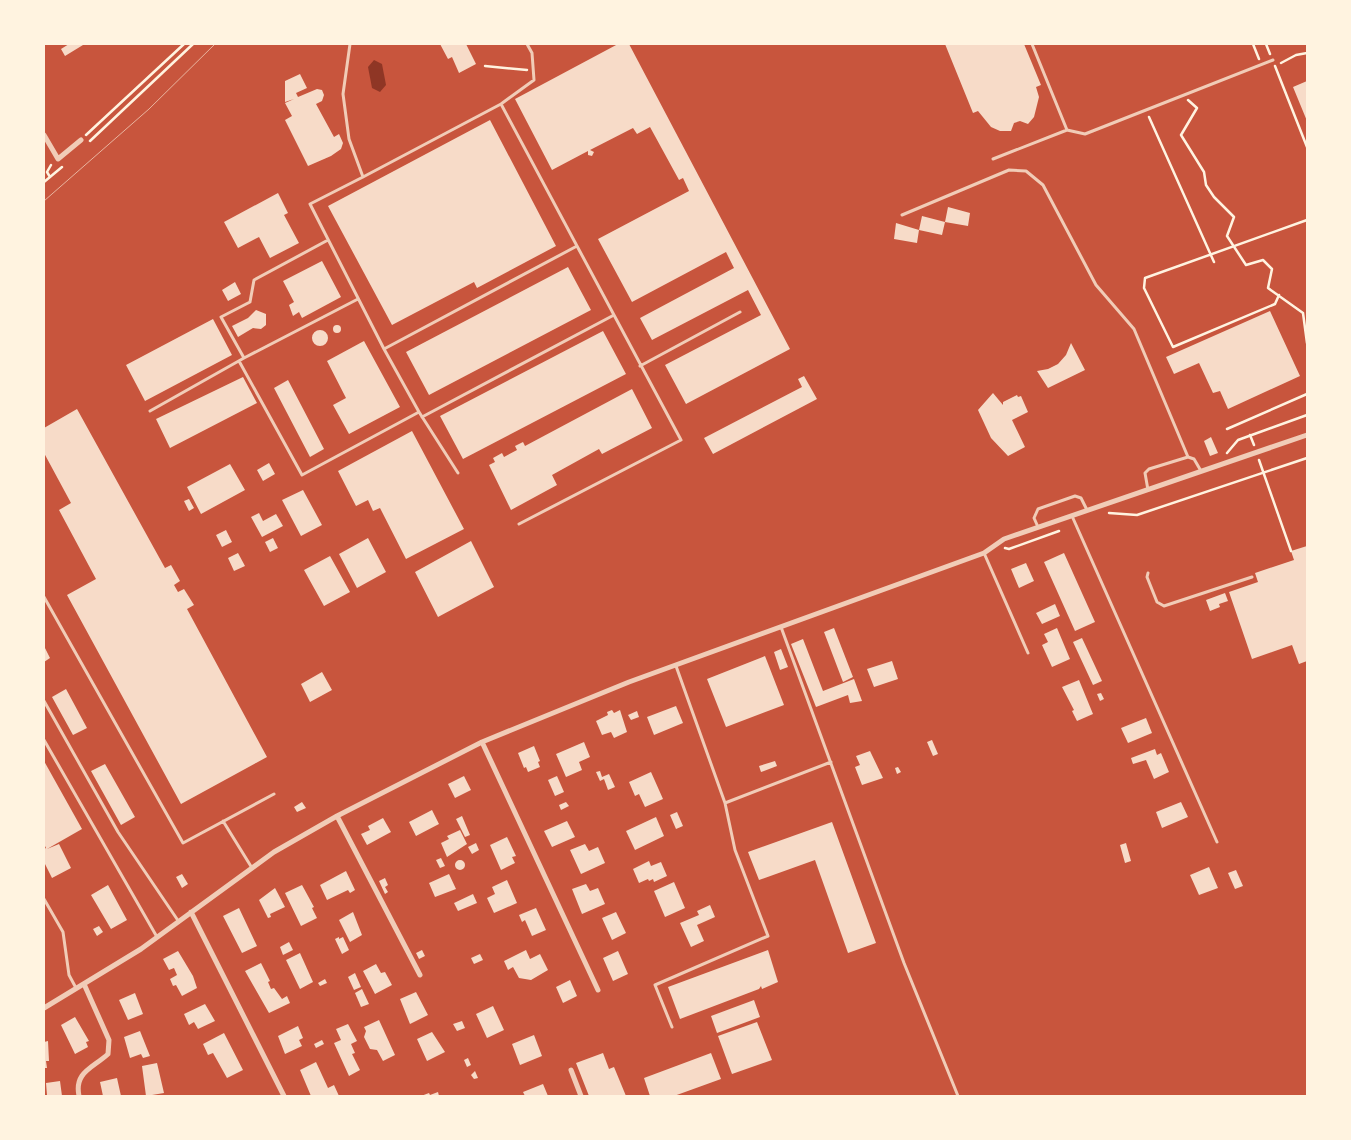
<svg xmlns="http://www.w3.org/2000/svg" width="1351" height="1140" font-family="'Playfair Display',serif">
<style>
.water{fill:#8f3625}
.building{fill:#f7dbc8}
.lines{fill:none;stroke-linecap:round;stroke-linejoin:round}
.path{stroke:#fff3e0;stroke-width:2.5}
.service{stroke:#f1ccb7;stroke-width:3}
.minor{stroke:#f1ccb7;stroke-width:5}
.tram{stroke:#e9b49f;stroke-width:1}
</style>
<rect width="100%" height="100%" fill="#c8553d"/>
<path class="water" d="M374,60L382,64L386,85L380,92L372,88L368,67Z"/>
<path class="building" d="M69,44H82L83,45L65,56L61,49Z
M440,44H466L476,64L459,73L452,57L448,59Z
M618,44H629L790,349L686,404L665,365L761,315L748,290L652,340L640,318L734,268L726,252L632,302L598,239L689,191L683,178L679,180L650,127L637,134L633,128L590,150L594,152L592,156L588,155V151L552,170L515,99Z
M945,44H1024L1041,85L1036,87L1039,97L1034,117L1028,124L1020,121L1014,123L1011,131H1000L991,127L978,111L973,113Z
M300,74L307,88L296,93L298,97L317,89L322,90L324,95L322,101L316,104L334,137L339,134L343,143L341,149L331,156L308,166L285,120L292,116L285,103L294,99L285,102V81Z
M1307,81V121L1293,87Z
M490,120L556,246L477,288L474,282L392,325L328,206Z
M278,193L288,213L284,215L299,243L270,258L259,237L238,248L224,222Z
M948,207L970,213L968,226L945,222Z
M922,216L945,222L942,235L919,230Z
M896,223L919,230L917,243L894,239Z
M322,261L341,297L302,318L299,312L293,316L289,305L294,302L283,281Z
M568,267L591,310L429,395L406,352Z
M235,282L241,294L228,301L222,290Z
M256,310L266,314V325L261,329L253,328L238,337L232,326L248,318Z
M1270,311L1300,376L1228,409L1220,391L1213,393L1199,363L1174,374L1166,357Z
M213,319L232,355L145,401L126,365Z
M333 329a4 4 0 1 1 8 0a4 4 0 1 1-8 0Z
M312 338a8 8 0 1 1 16 0a8 8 0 1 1-16 0Z
M603,331L626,374L463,459L440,416Z
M364,341L400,407L349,434L333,405L346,398L327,361Z
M1071,343L1085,370L1048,388L1037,371L1048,369L1058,364L1066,355Z
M804,376L817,399L713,454L704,438L802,387L798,379Z
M243,377L257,403L170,448L156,419Z
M288,380L324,449L310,457L274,388Z
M632,389L652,428L602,454L599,449L552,475L557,485L511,510L489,465L495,462L493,458L502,453L504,457L517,450L515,446L523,442L525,446Z
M993,393L1003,405V402L1017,395L1018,397L1021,396L1028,412L1012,420L1025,447L1008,456L991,438L978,410Z
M77,409L165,568L171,565L180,581L174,585L178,592L184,589L194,605L187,609L267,757L181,804L67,595L96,579L59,510L71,503L44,453V428Z
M412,431L464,529L406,559L380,508L373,511L368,500L356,506L338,471Z
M1211,437L1218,453L1210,456L1204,441Z
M269,463L275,474L263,481L257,470Z
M230,464L245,490L201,514L187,487Z
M303,490L322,525L301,536L282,500Z
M189,499L194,508L189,511L184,501Z
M259,513L263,521L276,514L283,526L262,537L251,517Z
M226,530L232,542L222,547L216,535Z
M273,538L278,548L270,552L265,542Z
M368,538L386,572L357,588L339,554Z
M471,541L494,587L438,617L415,572Z
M1307,546V661L1299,664L1292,645L1252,659L1229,592L1258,582L1255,573L1294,560L1291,551Z
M238,553L245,566L234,571L228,558Z
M1064,553L1095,622L1075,631L1044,562Z
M330,556L350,592L324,606L304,570Z
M1026,563L1034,581L1019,588L1011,569Z
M1225,593L1228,601L1219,604L1220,607L1210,611L1206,600Z
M1055,604L1060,616L1042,624L1036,613Z
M834,628L853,677L843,682L824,632Z
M1057,628L1070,659L1052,667L1042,645L1048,642L1044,634Z
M1082,638L1102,681L1093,685L1073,642Z
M803,639L823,691L854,679L862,701L850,703L848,695L816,707L791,644Z
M44,646L50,658L44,662Z
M781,649L788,667L780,670L774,652Z
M765,656L784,705L726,727L707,679Z
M892,661L898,679L874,687L867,669Z
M322,672L332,690L310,702L301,684Z
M1079,680L1093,714L1077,721L1072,711L1074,710L1062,687Z
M66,689L87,728L73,735L52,697Z
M1101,693L1104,699L1100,701L1097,694Z
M676,706L683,723L654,735L647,717Z
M612,710L614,713L620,710L627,732L614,738L611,732L602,735L596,721L608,715L607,712Z
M637,711L639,717L631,720L628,715Z
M1146,718L1152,733L1128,743L1121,728Z
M932,740L938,754L933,756L927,742Z
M584,742L590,757L579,762L582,770L566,777L556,754Z
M534,746L540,761L538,762L540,767L528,772L526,767L524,768L518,753Z
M1155,749L1157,755L1161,753L1169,772L1154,779L1146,760L1133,764L1131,758Z
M870,751L883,778L862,785L855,767L860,765L856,756Z
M44,761L82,829L47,849L59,844L71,868L52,878L44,862V849L46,848L44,844Z
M775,761L777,766L761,772L759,766Z
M105,764L135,817L121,825L91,771Z
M898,767L901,772L897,774L895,768Z
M600,771L602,777L609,774L615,787L608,790L604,779L600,781L596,772Z
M651,772L663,799L645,807L639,794L635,796L629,782Z
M464,776L471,790L455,798L448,784Z
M557,776L564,792L555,796L548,780Z
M302,802L306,808L297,812L294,807Z
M566,802L569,806L561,810L559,805Z
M1181,802L1188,817L1162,828L1156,812Z
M432,810L439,824L416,836L409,822Z
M677,812L683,826L676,829L670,815Z
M462,816L470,835L465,837L456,819Z
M656,817L664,836L635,850L626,831Z
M383,818L391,832L367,845L361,834L370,830L368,826Z
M567,821L575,837L552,847L544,831Z
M832,822L876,943L848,953L815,860L759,880L748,852Z
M460,830L467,844L447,857L441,843L449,839L447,836Z
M507,837L516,856L512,857L515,863L501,870L490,845Z
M476,843L479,850L472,854L468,847Z
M1126,843L1131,861L1125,863L1120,845Z
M585,844L589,851L598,847L605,863L581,874L570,850Z
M441,858L445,866L440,868L436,860Z
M455 865a5 5 0 1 1 10 0a5 5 0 1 1-10 0Z
M649,861L651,866L661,862L667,876L654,882L653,879L649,881L648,879L639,883L633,869Z
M1209,867L1218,888L1199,895L1190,875Z
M1236,870L1243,886L1235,889L1228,873Z
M346,871L355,890L350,893L348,890L327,900L320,885Z
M182,874L188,884L182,888L176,877Z
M449,874L456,889L435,897L429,883Z
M385,878L388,885L385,887L388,892L385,894L379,881Z
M507,880L517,903L494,913L487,898L495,894L492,887Z
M674,882L685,908L665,917L654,891Z
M586,884L590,891L598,888L605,904L582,914L572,889Z
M108,885L127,920L111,929L91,895Z
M302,885L314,907L312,908L317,918L301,926L285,893Z
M275,888L285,907L270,914L271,917L268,918L259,900Z
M473,894L477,903L458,911L454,903Z
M710,905L715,917L697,925L704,941L691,947L680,923L699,915L697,911Z
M239,908L257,946L242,953L223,916Z
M536,908L546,930L532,936L525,920L522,922L519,915Z
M353,912L362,935L350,942L339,920Z
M616,912L626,933L612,940L602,918Z
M99,926L103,932L97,936L93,929Z
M339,937V939L343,937L349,950L342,954L335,939Z
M289,942L293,950L283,955L280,947Z
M422,950L425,956L419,959L416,953Z
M526,950L530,959L540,954L548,970L531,980L519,978L513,967L508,970L504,961Z
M768,950L778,982L762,989L761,986L759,989L680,1019L668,987Z
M178,951L193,976L197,988L182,996L176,985L173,986L170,979L177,975L174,968L169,970L163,959Z
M618,951L628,974L613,981L603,958Z
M300,953L313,982L300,989L286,960Z
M480,954L483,960L474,964L471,958Z
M261,963L270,981L268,982L271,989L274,988L282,999L287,996L290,1003L269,1013L245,971Z
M376,964L381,973L385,972L392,985L375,994L363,971Z
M355,973L361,987L354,990L348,977Z
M325,979L327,983L320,986L318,983Z
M570,980L577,996L563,1003L556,987Z
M362,989L369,1004L361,1007L355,993Z
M416,992L428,1015L410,1024L400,999Z
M135,993L143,1014L128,1020L119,1000Z
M754,1000L760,1017L717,1033L711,1016Z
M205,1004L215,1021L198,1029L194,1022L189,1025L184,1014Z
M493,1006L504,1030L487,1038L476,1014Z
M75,1017L89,1041L86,1042L88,1047L75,1054L61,1025Z
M379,1020L395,1055L383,1061L377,1050L370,1049L364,1037L366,1031L364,1027Z
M462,1021L465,1028L457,1031L453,1024Z
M757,1022L772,1060L732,1074L718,1036Z
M348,1024L357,1041L351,1044L355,1053L352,1054L360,1070L349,1076L334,1043L341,1040L336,1029Z
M298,1026L303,1038L299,1040L302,1046L285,1054L278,1036Z
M140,1031L150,1056L143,1058L141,1054L130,1058L124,1037Z
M432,1032L445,1052L427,1061L417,1039Z
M224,1033L243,1070L227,1078L213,1053L208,1055L203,1044Z
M534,1035L542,1056L520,1065L512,1044Z
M322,1040L324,1044L316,1048L314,1044Z
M48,1041L49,1061H46L47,1068H44V1042Z
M603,1053L609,1069L614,1067L626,1096H589L576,1063Z
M711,1053L721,1079L674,1096H650L644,1078Z
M468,1058L471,1065L467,1067L464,1060Z
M316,1062L328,1088L334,1085L339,1096H311L300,1070Z
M157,1063L164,1093L146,1096L142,1066Z
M475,1071L478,1078L474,1079L471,1075Z
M117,1078L121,1096H103L100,1082Z
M60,1081L62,1096H44L47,1095L46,1083Z
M543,1084L548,1096H525L523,1092Z
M438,1092L439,1096H421L429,1093L430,1095Z"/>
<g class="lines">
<path class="path" d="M1253,44L1259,59
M1266,44L1270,54
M1281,63L1296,55L1307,53
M485,66L527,70
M1275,66L1307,147
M1188,100L1197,108L1181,135L1204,172L1206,185L1214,197L1234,217L1227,236L1246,265L1263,260L1272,269L1268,288L1303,313L1307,343
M1149,117L1214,262
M86,135L184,44
M90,141L193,44
M50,177L47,172L51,165
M44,182L62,167
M1279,295L1275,304L1173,347L1144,288L1145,278L1307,220
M1227,429L1307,394
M1250,435L1254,445
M1227,453L1238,440L1307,415
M1259,460L1291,551
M1109,513L1137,515L1307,458
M1005,548L1009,549L1059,531"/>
<path class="service" d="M350,44L343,94L349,139L363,177L501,104L534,80L532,53L527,44
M1032,44L1067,130L1085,134L1273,60
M993,159L1067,130
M363,177L310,204L384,349L577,246L501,104
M902,215L1009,170L1026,171L1043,185L1096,285L1134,329L1188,457
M328,240L254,280L250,302L221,317L244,358L358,299
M239,361L302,475L419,412L384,349
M640,366L740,312
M150,411L244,358
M419,412L458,473
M422,417L614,315
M1148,490L1145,473L1149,469L1188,457L1194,459L1201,471
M1072,516L1217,842
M519,524L681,440L577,246
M1038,527L1034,518L1038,509L1075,496L1081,498L1087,510
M984,553L1028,653
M1148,573L1147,577L1157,602L1164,606L1252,577
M44,597L183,843L274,794
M781,627L904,963L958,1096
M676,666L725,803L831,762
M44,701L118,832L179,922
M44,740L157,937
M223,821L252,868
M44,899L63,932L69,975L76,988
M672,1027L655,985L768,936L735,850L725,803"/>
<path class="minor" d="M44,135L58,159L81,140
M482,742L598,990
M337,816L420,975
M191,912L284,1096
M44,1008L141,949L274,852L337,816L482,742L629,682L984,553L1004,539L1307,435
M571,1070L581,1096
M79,1096C74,1072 93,1068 108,1054L109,1040L84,984"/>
<path class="tram" d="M44,201L149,109L215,44"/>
</g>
<rect width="1351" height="1140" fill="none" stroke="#fff3e0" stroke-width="90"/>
</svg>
